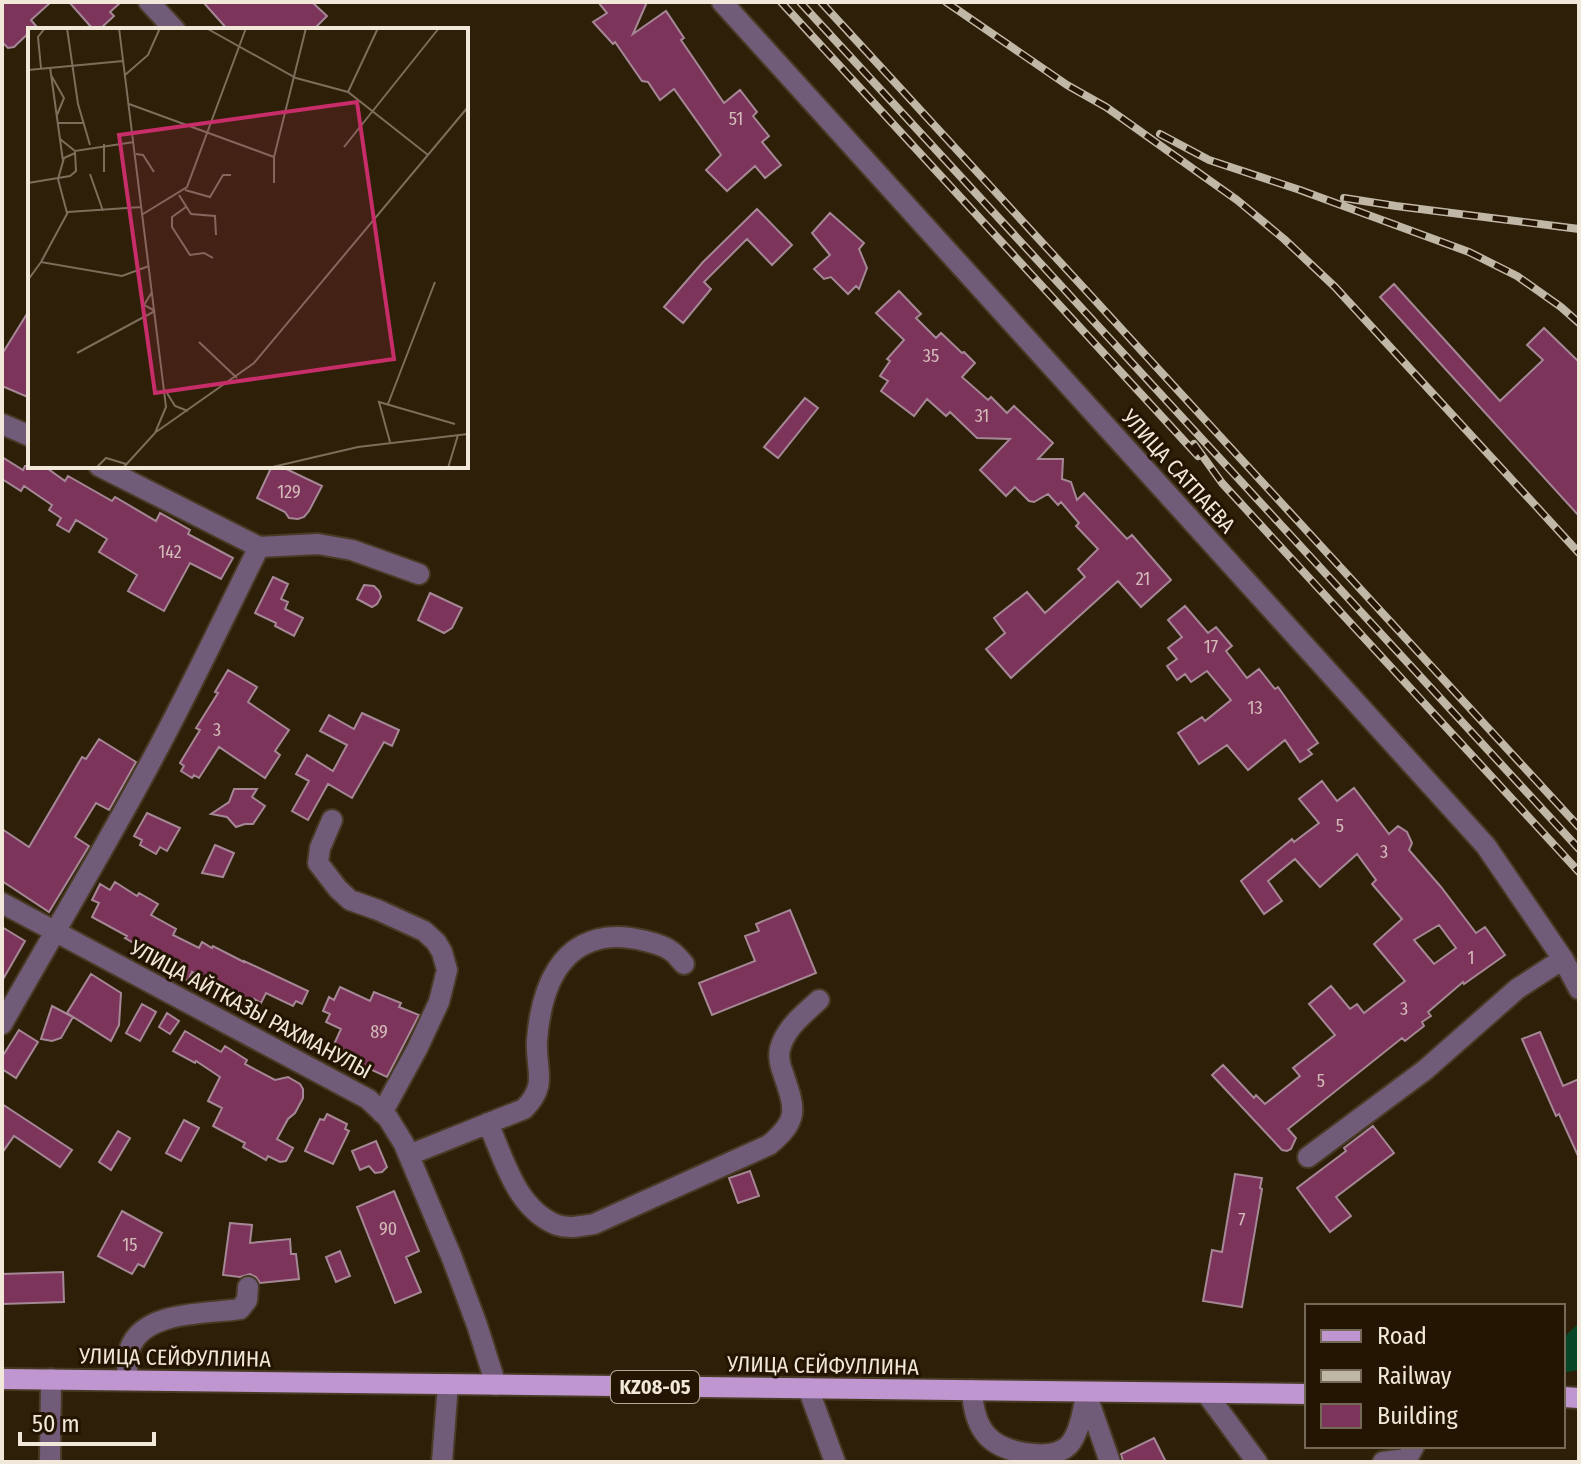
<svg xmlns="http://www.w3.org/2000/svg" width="1581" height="1464" font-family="'Fira Sans Condensed',sans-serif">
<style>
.green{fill:#084628}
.building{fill:#7c345b;stroke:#a58795;stroke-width:2;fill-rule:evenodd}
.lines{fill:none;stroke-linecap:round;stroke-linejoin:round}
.minor-casing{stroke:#483b25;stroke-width:24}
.major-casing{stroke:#483b25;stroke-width:24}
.minor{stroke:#705c78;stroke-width:20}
.major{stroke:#c096d0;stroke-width:20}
.rail-casing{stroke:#c1b7a6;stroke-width:8}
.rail{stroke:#231501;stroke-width:5;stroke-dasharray:15;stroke-linecap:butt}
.labels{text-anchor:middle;stroke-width:6;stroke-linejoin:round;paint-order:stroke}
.number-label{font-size:18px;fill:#d4bbba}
.shield{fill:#231501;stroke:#b3a999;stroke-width:2}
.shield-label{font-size:20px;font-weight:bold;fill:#f1e8da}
.street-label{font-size:22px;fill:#f1e8da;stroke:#231501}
.inset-road{fill:none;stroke:#7b6f5c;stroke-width:2}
.view{fill:#c72d68;fill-opacity:0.15;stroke:#c72d68;stroke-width:4}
.inset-edge{fill:none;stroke:#f1e8da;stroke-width:4}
</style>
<rect width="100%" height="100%" fill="#2d1f08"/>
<path class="green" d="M1579,1323V1370L1563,1373V1338Z"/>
<path class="building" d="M2,2H51L31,20L36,26L14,47L8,48L2,42Z
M69,2H121L110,12L114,16L100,29L92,28Z
M203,2H312L327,16L313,30H228Z
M598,2H647L633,34L666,11L684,38L681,40L724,103L740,90L757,112L753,116L769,136L762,142L781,165L765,178L755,166L727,191L706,170L721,155L674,89L660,100L648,82L642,81L615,42L613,44L593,22L607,13Z
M757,209L792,245L772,265L747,239L704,282L711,289L683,323L664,307L703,262Z
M830,213L864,243L859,249L867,268L859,289L856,286L848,294L831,277L824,279L814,269L830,255L812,233Z
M1394,284L1500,401L1543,360L1527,345L1544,328L1579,362V516L1380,297Z
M899,291L921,314L916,318L936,338L941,333L962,353L964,352L975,363L962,377L988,400L991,397L1007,413L1014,406L1053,443L1038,459H1063L1062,479L1071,482L1077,500L1084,493L1127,539L1132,535L1171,580L1141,607L1118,581L1011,678L986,649L1005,633L994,618L1027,592L1045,613L1085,577L1078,569L1098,549L1076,526L1079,523L1061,502L1058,505L1048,494L1034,502L1029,501L1015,487L1006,496L980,470L1010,439L977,438L950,412L946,416L927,399L914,416L881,391L888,381L880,376L890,361L887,359L904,340L876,313Z
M30,309V398L2,386V354Z
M805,398L818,408L778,458L764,447Z
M2,457L23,470L25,466H44L65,481L68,476L112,501L115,497L156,521L160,513L190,530L188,534L233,558L221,579L190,563L164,611L128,591L137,575L99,552L107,539L76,520L69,532L57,525L61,518L49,510L52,505L24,486L21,491L2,479Z
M272,466H280L322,486L309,511L304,517L298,519L289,518L285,512L257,498Z
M273,577L288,584L281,599L288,602L285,609L303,618L294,636L275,626L276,623L255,613Z
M364,585L374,586L379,591L381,597L377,604L372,607L357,599Z
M430,593L462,608L452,628L444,633L418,620Z
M1185,606L1208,633L1216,627L1232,646L1226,651L1247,678L1259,669L1275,689L1278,687L1318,743L1308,750L1312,754L1300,762L1285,740L1248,770L1227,745L1199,764L1178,733L1202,717L1205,721L1231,700L1207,671L1191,682L1185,674L1177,680L1167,666L1177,659L1168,648L1182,637L1168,620Z
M228,670L257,687L248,702L289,730L275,751L280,755L265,778L219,747L199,778L194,775L192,778L181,771L184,766L180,763L200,730L196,728L218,693L215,692Z
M362,713L399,730L392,746L384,742L352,798L328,784L308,820L292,811L309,781L296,774L307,755L333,771L347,745L320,731L329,715L354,729Z
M99,739L136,762L109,810L96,803L75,837L89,846L49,912L2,881V829L29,847L82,757L86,759Z
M1322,781L1337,801L1354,788L1389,834L1398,826L1407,832L1412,843L1409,850L1441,887L1476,933L1485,927L1505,955L1464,984L1463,982L1428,1012L1431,1016L1422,1022L1424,1026L1405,1041L1402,1038L1288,1129L1296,1138L1291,1149L1287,1151L1282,1150L1212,1075L1223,1065L1254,1098L1256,1095L1265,1104L1300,1076L1293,1068L1335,1035L1309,1004L1331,986L1350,1009L1357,1004L1364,1013L1405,981L1374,944L1402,919L1372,884L1376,880L1357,854L1320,887L1295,859L1268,881L1282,901L1264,914L1241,881L1292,839L1294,842L1319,823L1299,799ZM1439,925L1456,948L1434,964L1414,940Z
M234,789H257L252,797L265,806L253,824H245L236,827L227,817L211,814L229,802Z
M147,813L180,828L167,851L160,847L156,854L140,845L142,840L134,836Z
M215,845L234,853L223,877L202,873Z
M115,882L137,896L139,893L158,904L151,915L176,929L173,935L199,948L202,942L212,948L213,946L244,962V961L308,991L302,1004L296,1001L293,1006L266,993L261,1003L254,999L252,1003L212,981L211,982L192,972L188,981L148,960L151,953L125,938L127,936L92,917L99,903L92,900L100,884L110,890Z
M790,910L816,973L712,1015L699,983L755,961L745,936L759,931L756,924Z
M2,927L25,941L2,981Z
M91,974L121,993L119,1025L111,1041L67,1013Z
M340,987L370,1001L374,992L401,1003L399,1007L419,1015L387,1077L331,1051L341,1029L326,1022L330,1014L323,1011L329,997L334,1000Z
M142,1004L156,1012L140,1041L126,1033Z
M52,1006L73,1017L61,1038L52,1041L41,1039Z
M167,1013L179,1021L170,1034L159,1027Z
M19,1030L38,1042L16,1078L2,1069V1057Z
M185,1031L221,1052L225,1046L247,1060L245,1064L275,1080L288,1077L300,1084L303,1089V1098L295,1113L288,1119L277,1139L293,1148L286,1161L280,1162L268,1156L266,1160L243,1147L245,1143L213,1126L222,1108L208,1101L220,1077L196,1061L195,1063L173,1051Z
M1540,1032L1563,1086L1579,1079V1158L1559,1114L1556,1116L1522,1039Z
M2,1104L72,1150L60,1167L14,1136L2,1153Z
M327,1114L347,1124L345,1129L349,1131L333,1164L305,1151L320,1119L324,1120Z
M184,1120L199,1128L181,1161L166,1153Z
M1373,1126L1394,1153L1336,1197L1351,1216L1330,1232L1297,1188L1346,1151L1344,1148Z
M118,1131L130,1138L111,1170L99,1162Z
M376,1141L387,1167L382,1172L375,1173L369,1166L360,1170L352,1151Z
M750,1171L759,1196L738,1203L729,1178Z
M1235,1174L1262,1178L1260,1188L1262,1189L1242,1307L1203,1301L1212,1250L1222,1252Z
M394,1191L419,1251L406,1257L421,1292L395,1303L357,1207Z
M122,1211L162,1233L144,1267L138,1264L132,1274L98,1256Z
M230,1223L252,1225L250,1243L290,1239L291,1254H296L299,1279L260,1283L256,1277L250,1274L240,1277L223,1275Z
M340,1251L350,1276L336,1282L326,1257Z
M63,1272L64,1302L2,1304V1274Z
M1154,1438L1166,1462H1123L1121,1454Z"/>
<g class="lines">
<g class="minor-casing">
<path id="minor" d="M149,2L175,30
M722,2L1486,846L1563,959L1579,989
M2,424L30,436
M99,466L259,547L318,544L352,550L419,574
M332,820L320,848L318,863L338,889L350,900L378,910L424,931L436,942L442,952L447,970L439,1002L417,1049L382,1113
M2,903L368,1099L388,1118L404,1144L452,1258L477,1325L496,1385
M2,1024C60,922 121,821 175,716C204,660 231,603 259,547
M488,1123C504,1159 516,1209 557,1225C569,1229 581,1226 594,1224L769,1145C800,1119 795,1109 783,1073C780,1065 778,1057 780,1049C785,1028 804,1014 819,1000
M409,1155L524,1109C549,1084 535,1070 537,1040C541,990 559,937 618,937C631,937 661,943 671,951C676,954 680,960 684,964
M1308,1157L1425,1070L1517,989L1563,959
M127,1380C127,1370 127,1358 130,1348C144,1310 208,1314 240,1309L247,1300L248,1287
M808,1388L835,1462
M972,1390C974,1432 991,1450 1033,1454C1044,1455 1060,1454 1069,1445C1080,1433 1084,1407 1086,1392
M1206,1393L1257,1462
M1087,1396L1110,1462
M50,1462L51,1379
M442,1462L448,1384
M1383,1462L1407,1459L1414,1446"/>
</g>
<g class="major-casing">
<path id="major" d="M2,1379L1307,1394
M1563,1397L1579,1398"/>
</g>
<use href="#minor" class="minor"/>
<use href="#major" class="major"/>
<g class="rail-casing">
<path id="rail" d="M781,2L1198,456
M800,2L1579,849
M821,2L1579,827
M946,2L1067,85L1106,107L1237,200L1284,239L1335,287L1579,553
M1160,134L1209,160L1300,190L1469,252L1517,276L1561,307L1579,323
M1344,198L1396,206L1579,229
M1194,444L1222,483L1579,872"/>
</g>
<use href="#rail" class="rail"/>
</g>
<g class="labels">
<g class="number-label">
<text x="736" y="125">51</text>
<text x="931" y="362">35</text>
<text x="982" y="422">31</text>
<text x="289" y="498">129</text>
<text x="170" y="558">142</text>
<text x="1143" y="585">21</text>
<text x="1211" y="653">17</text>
<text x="1255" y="714">13</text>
<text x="217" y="736">3</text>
<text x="1340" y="832">5</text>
<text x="1384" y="858">3</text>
<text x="1471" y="964">1</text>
<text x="1404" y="1015">3</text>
<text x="379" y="1038">89</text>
<text x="1321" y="1087">5</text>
<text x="1242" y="1226">7</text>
<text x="388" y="1235">90</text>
<text x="130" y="1251">15</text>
</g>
<rect class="shield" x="611" y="1371" width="88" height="32" rx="6"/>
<g class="shield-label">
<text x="655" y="1394">KZ08-05</text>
</g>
<g class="street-label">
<text transform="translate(1179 471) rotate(48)" y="8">УЛИЦА САТПАЕВА</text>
<text transform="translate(251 1009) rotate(28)" y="8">УЛИЦА АЙТКАЗЫ РАХМАНУЛЫ</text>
<text transform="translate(175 1357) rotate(1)" y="8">УЛИЦА СЕЙФУЛЛИНА</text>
<text transform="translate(823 1365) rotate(1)" y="8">УЛИЦА СЕЙФУЛЛИНА</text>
</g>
</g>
<g transform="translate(28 28)">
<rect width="440" height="440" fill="#2d1f08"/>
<path class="inset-road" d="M39,0L50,76L62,117M91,0L138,379L127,405L95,440M178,0L268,50L320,64L400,127M22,39L35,133M13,40L10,9L17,0M0,42L95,33M23,47L36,70L29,87M97,47L120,27L132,0M320,64L350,0M101,76L246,129M30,95H55M32,111L47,123L106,114M76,116V144M316,119L411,0M108,126L115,127L126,144M62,146L75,183M0,155L42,148L48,143L47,124M246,155V129L278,0M157,162L182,169L195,147H203M151,167L163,186L187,188L188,207M158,179L144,189V199L162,227L176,225L185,230M39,185L30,151L36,130L47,125M115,186L159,159L218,0M13,234L40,184L114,179M0,252L13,234L94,248L121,238M124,264L116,277L127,283M171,314L209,350M49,325L127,283M139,365L147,378L160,383M360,376L407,254M128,404L226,335L440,79M362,414L351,374L427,396M68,440L78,430L98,436M240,440L330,419L440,406M420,440L430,407"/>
<path class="view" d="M329,74L366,331L127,365L91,107Z"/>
<rect width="440" height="440" class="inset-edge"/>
</g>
<rect width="1581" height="1464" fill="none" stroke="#f1e8da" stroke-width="8"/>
<rect x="1305" y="1304" width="260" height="144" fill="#231501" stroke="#756958" stroke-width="2"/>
<rect x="1321" y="1330" width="40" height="12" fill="#c096d0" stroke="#756958" stroke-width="2"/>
<text x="1377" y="1344" font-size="24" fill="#f1e8da">Road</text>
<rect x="1321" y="1370" width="40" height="12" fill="#c1b7a6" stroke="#756958" stroke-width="2"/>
<text x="1377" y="1384" font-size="24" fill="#f1e8da">Railway</text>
<rect x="1321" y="1404" width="40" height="24" fill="#7c345b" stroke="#756958" stroke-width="2"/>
<text x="1377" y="1424" font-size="24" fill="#f1e8da">Building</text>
<path d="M20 1432v12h134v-12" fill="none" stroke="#f1e8da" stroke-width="4"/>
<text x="32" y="1432" font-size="24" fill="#f1e8da" stroke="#231501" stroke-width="6" paint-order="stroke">50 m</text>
</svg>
